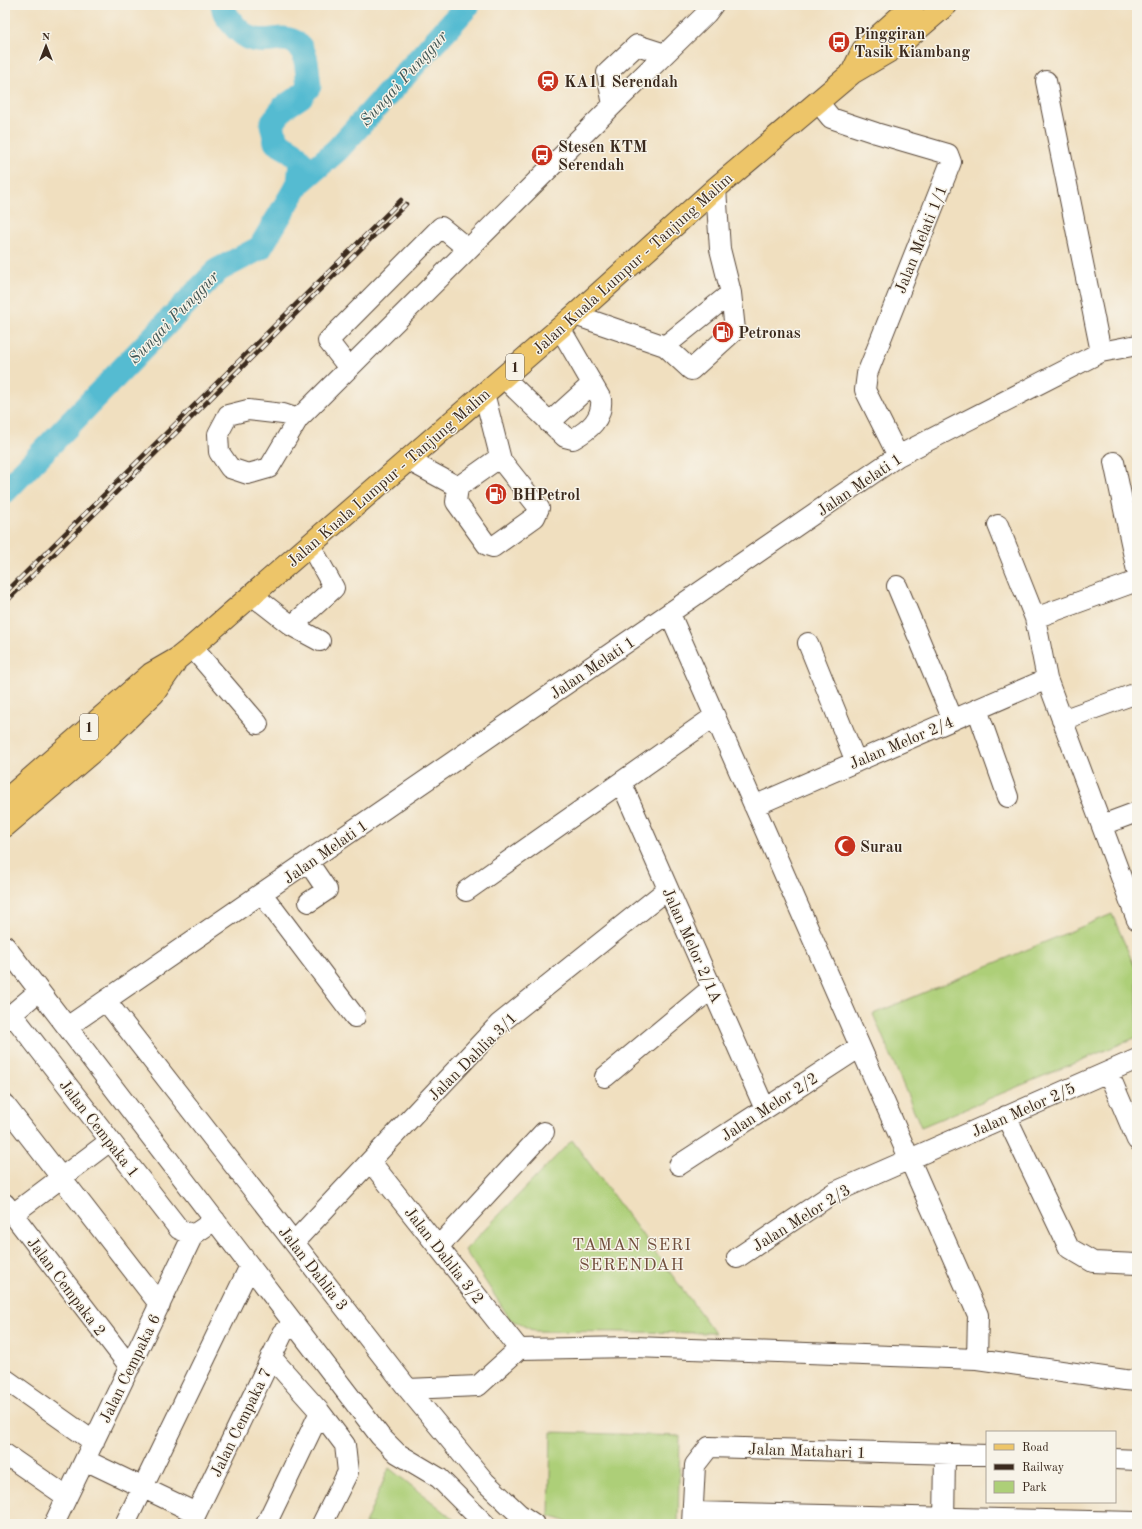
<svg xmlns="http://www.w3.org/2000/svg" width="1142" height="1529" font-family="'Old Standard TT',serif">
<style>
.green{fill:#adcf78;stroke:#747c4b}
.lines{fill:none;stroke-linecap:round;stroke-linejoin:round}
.river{stroke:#54bbd1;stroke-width:25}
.minor-casing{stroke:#564536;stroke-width:22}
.major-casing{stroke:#564536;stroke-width:24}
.minor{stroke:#fff;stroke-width:20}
.major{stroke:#edc569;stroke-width:22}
.rail-casing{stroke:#3b2a1e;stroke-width:4.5}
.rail{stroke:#f7f3e8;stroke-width:3;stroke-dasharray:9;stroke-linecap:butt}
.labels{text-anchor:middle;stroke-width:3;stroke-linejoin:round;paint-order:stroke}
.shield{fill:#f7f3e8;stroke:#73665b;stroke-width:1}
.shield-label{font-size:15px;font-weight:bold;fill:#3b2a1e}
.poi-label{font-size:16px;font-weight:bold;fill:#3b2a1e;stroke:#f7f3e8;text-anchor:start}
.street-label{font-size:16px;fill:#3b2a1e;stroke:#f7f3e8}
.water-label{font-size:17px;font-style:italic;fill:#425654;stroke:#f7f3e8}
.neighbourhood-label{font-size:17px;letter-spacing:1px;fill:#724f3d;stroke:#f7f3e8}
</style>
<rect width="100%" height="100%" fill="#f7f3e8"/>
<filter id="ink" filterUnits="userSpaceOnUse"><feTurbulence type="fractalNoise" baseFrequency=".025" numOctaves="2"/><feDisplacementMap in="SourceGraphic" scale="8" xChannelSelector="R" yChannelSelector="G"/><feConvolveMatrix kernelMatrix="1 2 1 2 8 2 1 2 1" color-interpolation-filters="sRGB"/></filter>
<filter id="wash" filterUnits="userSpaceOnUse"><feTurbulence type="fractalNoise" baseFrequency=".012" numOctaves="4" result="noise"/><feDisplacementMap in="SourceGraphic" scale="16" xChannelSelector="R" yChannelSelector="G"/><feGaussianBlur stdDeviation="0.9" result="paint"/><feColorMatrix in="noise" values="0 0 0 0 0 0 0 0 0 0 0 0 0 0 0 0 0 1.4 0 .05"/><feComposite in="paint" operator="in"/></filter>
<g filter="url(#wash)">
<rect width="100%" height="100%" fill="#f0dfbf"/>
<path class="green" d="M1112,914L1137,972V1037L921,1127L873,1014Z
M572,1140L715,1333L534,1331L510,1319L465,1250Z
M551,1432L680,1436L678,1524H575L549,1516Z
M389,1468L460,1524H365Z"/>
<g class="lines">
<path class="river" d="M223,5C224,13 227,17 232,23C258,56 278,30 296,43C308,52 307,72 309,86L301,96L283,108L272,124L276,142L293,152L301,162L299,183
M5,491L218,270L260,248L299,183L337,150L468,5"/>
</g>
</g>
<g filter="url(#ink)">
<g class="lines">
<g class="minor-casing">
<path id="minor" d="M1046,81L1101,352
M818,102L831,118L876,133L948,154L951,162L867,374L865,390L898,456
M613,105L607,73L637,45L665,54
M575,315L665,346L731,293L720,249L716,188
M665,346L691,370L735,330L731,293
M349,368L328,341L441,227L468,249
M503,377L565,437L573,439C589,430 603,419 601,399L560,328
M484,393L501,460
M298,419L283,414L248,410L228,415L218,434L219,452L230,468L248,474L269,468L298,419L613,105L707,13L713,5
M549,423L592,384
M408,460L458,487
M496,460H501L539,508L535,517L493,547L487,545L456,502L458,487Z
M1114,462L1137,571
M998,525L1035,618L1047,679L1137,920
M897,586L953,720
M252,595L292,626L320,641
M670,614L978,1315L977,1359
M1035,618L1137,581
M292,626L334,588L310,545
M808,643L856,762
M192,647L258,724
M977,709L1008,797
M1062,720L1137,693
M621,782L765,1109
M754,806L1047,679
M1102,825L1137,812
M308,862L327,890L309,902
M466,891L715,716
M262,894L355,1017
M5,946L380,1436L397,1453L439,1478L485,1524
M106,1001L408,1389L485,1482L519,1514L534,1524
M12,1014L179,1229L193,1235
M5,1020L39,991
M67,1027L898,456L1101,352L1137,345
M1108,1072L1137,1140
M605,1077L712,988
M5,1105L160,1305
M1006,1116L1069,1248L1093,1262L1137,1264
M370,1161L519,1349
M679,1165L860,1047
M5,1204L130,1367
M13,1214L110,1141
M294,1242L499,1024L668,889
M438,1247L544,1132
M737,1258L835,1192L1137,1059
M271,1357L320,1412L345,1445L348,1472L322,1524
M5,1379L94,1442
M408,1389L478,1386L519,1349L634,1347L977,1359L1125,1380L1137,1381
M5,1454L67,1497
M1115,1459L1137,1460
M85,1460L196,1513
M693,1512L1137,1522
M54,1524L193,1235L215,1220
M125,1524L250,1266
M191,1524L283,1333L294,1324
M266,1524L320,1412
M692,1524L695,1465L709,1447L987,1455
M944,1524L945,1454"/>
</g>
<g class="major-casing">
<path id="major" d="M852,73L863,50L913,5
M5,801L151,674L177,659L192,647L575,315L716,188L852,73L898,46L946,5
M5,826L99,746L154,693L174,664"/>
</g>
<use href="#minor" class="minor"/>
<use href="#major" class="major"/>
<g class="rail-casing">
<path id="rail" d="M5,593L401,200
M5,603L406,204"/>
</g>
<use href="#rail" class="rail"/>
</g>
</g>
<defs>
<g id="bus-disc" transform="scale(1.15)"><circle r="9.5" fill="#c8321e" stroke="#f7f3e8"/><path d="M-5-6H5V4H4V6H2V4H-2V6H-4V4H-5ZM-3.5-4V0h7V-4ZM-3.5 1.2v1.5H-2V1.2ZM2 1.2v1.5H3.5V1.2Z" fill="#fff"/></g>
<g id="station-disc" transform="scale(1.15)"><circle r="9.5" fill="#c8321e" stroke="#f7f3e8"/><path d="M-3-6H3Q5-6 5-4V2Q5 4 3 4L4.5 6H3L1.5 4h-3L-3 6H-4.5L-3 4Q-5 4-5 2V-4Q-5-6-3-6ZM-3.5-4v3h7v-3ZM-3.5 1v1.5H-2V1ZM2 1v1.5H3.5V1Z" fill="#fff"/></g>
<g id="fuel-disc" transform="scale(1.15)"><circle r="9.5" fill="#c8321e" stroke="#f7f3e8"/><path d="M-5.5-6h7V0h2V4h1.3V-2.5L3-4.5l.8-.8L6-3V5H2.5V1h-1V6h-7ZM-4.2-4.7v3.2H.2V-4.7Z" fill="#fff"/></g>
<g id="mosque-disc" transform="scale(1.15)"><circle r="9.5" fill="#c8321e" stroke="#f7f3e8"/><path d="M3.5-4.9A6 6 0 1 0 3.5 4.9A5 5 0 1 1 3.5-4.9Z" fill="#fff"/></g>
</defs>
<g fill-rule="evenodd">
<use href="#bus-disc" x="839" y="42"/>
<use href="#station-disc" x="548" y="81"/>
<use href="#bus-disc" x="542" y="155"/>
<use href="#fuel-disc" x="723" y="332"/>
<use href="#fuel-disc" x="496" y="494"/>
<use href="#mosque-disc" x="845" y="846"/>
</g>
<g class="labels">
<g class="shield">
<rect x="506" y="354" width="18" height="26" rx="3"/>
<rect x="80" y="714" width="18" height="26" rx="3"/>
</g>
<g class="shield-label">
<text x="515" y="372">1</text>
<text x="89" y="732">1</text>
</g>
<g class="poi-label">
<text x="854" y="39">Pinggiran<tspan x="854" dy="18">Tasik Kiambang</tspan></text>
<text x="564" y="87">KA11 Serendah</text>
<text x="558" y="152">Stesen KTM<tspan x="558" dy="18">Serendah</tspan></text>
<text x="738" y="338">Petronas</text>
<text x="512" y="500">BHPetrol</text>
<text x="860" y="852">Surau</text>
</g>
<g class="street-label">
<text transform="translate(920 239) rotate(-68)" y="6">Jalan Melati 1/1</text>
<text transform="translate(632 263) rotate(-42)" y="6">Jalan Kuala Lumpur - Tanjung Malim</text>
<text transform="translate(388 477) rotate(-41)" y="6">Jalan Kuala Lumpur - Tanjung Malim</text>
<text transform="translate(859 484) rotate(-34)" y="6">Jalan Melati 1</text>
<text transform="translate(592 667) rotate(-34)" y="6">Jalan Melati 1</text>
<text transform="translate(901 742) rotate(-23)" y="6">Jalan Melor 2/4</text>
<text transform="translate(325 851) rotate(-35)" y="6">Jalan Melati 1</text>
<text transform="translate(693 945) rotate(66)" y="6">Jalan Melor 2/1A</text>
<text transform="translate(472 1056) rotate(-45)" y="6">Jalan Dahlia 3/1</text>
<text transform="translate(769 1106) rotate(-33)" y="6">Jalan Melor 2/2</text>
<text transform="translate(1023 1109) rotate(-24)" y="6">Jalan Melor 2/5</text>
<text transform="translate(100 1128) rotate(52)" y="6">Jalan Cempaka 1</text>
<text transform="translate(801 1217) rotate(-32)" y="6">Jalan Melor 2/3</text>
<text transform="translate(445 1255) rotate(52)" y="6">Jalan Dahlia 3/2</text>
<text transform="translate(314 1268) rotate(52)" y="6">Jalan Dahlia 3</text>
<text transform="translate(67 1286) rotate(53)" y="6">Jalan Cempaka 2</text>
<text transform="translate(129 1368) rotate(-64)" y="6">Jalan Cempaka 6</text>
<text transform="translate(240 1422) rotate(-64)" y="6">Jalan Cempaka 7</text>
<text transform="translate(807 1450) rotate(2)" y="6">Jalan Matahari 1</text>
</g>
<g class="water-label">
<text transform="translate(403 78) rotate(-48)" y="6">Sungai Punggur</text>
<text transform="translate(173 317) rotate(-46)" y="6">Sungai Punggur</text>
</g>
<g class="neighbourhood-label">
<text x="632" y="1250">TAMAN SERI<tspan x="632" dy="20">SERENDAH</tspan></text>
</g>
</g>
<rect width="1142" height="1529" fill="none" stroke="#f7f3e8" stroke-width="20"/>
<rect x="986" y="1431" width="130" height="72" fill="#f7f3e8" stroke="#aca397"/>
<rect x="994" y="1444" width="20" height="6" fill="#edc569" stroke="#aca397"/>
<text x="1022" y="1451" font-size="12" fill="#3b2a1e">Road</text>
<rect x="994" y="1464" width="20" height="6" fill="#3b2a1e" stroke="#aca397"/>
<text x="1022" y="1471" font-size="12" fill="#3b2a1e">Railway</text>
<rect x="994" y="1481" width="20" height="12" fill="#adcf78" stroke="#aca397"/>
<text x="1022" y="1491" font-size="12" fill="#3b2a1e">Park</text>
<g transform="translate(46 46)" stroke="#f7f3e8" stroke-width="3" paint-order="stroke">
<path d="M0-3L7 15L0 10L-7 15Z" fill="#3b2a1e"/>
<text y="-6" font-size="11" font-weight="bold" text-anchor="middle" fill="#3b2a1e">N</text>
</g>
</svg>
